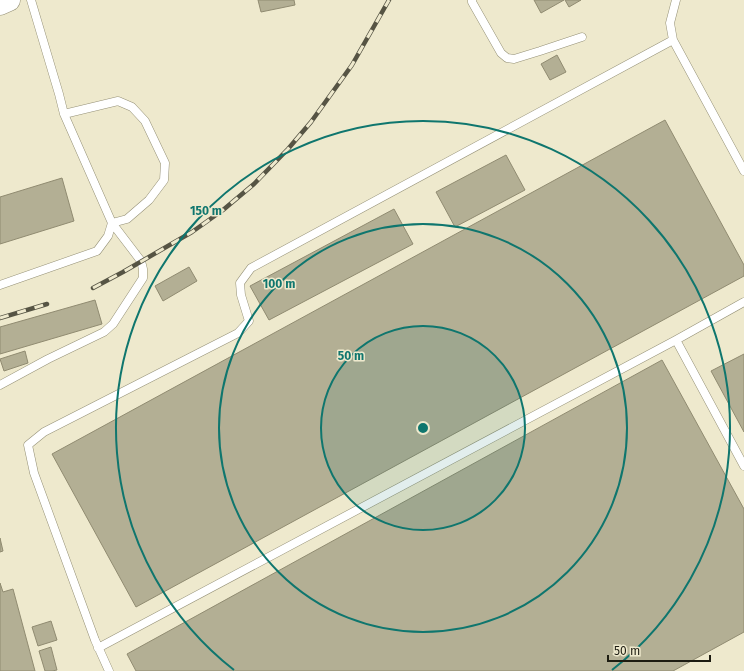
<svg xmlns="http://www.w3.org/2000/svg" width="744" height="671" font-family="'Fira Sans',sans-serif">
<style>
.building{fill:#b3af94;stroke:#908b71}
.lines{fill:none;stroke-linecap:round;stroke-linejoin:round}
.service-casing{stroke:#959177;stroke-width:9}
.secondary-casing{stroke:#959177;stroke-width:23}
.service{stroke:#fff;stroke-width:8}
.secondary{stroke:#fff;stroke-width:22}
.rail-casing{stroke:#565444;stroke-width:4.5}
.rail{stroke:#eee9cd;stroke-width:3;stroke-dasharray:9;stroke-linecap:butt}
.ring{fill:none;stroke:#0f766e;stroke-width:2}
.centre{fill:#0f766e;stroke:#eee9cd;stroke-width:2}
.ring-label{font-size:12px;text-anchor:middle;font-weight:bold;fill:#0f766e;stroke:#eee9cd;stroke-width:3;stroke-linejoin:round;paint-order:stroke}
</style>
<rect width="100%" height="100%" fill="#eee9cd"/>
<path class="building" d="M258,0H294L295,5L261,12Z
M534,0H564L541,13Z
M565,0H581L569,7Z
M557,55L566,72L550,80L541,64Z
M665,120L744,265V276L136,607L52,454Z
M506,155L525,190L455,227L436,192Z
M62,178L74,221L0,244V197Z
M394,209L413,244L269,320L250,286Z
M189,267L197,281L163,301L155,286Z
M95,300L102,324L0,354V327Z
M25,351L28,363L4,371L0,359Z
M744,354V432L711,371Z
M662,360L744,509V632L673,671H136L127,654Z
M0,538L3,551L0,552Z
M0,583L3,592L13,589L35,671H0Z
M51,621L57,640L38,646L32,627Z
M51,647L57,670L52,671H45L39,651Z"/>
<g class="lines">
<g class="service-casing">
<path id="service" d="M31,0L59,94L64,114L112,223L127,219L149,200L164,180L165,163L145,121L132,107L118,101L64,114
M472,0V2L501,53L507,58L514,59L540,51L582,37
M676,0L670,23L673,40L744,171
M0,285L97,251L108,236L112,223L141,261L143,269V278L113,324L104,332L48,359L0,385
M676,340L744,466
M98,648L676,340L744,302
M109,671L95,640L34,473L28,445L44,432L238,333L249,321L241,295L240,283L251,268L673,40"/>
</g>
<g class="secondary-casing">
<path id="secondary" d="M0,4L9,0"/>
</g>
<use href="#service" class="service"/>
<use href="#secondary" class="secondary"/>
<g class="rail-casing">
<path id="rail" d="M93,288L123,272L192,232L223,210L254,184L288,149L311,122L352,65L389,0
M0,318L47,304"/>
</g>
<use href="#rail" class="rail"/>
</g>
<circle cx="423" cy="428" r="102" fill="#0f766e" fill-opacity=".12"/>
<g class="ring">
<circle cx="423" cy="428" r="102"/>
<circle cx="423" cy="428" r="204"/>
<path d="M234 670A307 307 0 1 1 612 670"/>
</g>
<circle cx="423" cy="428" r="6" class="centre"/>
<g class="ring-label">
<text x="206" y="215">150 m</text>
<text x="279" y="288">100 m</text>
<text x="351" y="360">50 m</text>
</g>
<path d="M608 655v6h102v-6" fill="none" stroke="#1d1c11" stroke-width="2"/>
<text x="614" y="655" font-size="12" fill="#1d1c11" stroke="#eee9cd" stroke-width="3" paint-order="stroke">50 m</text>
</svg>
